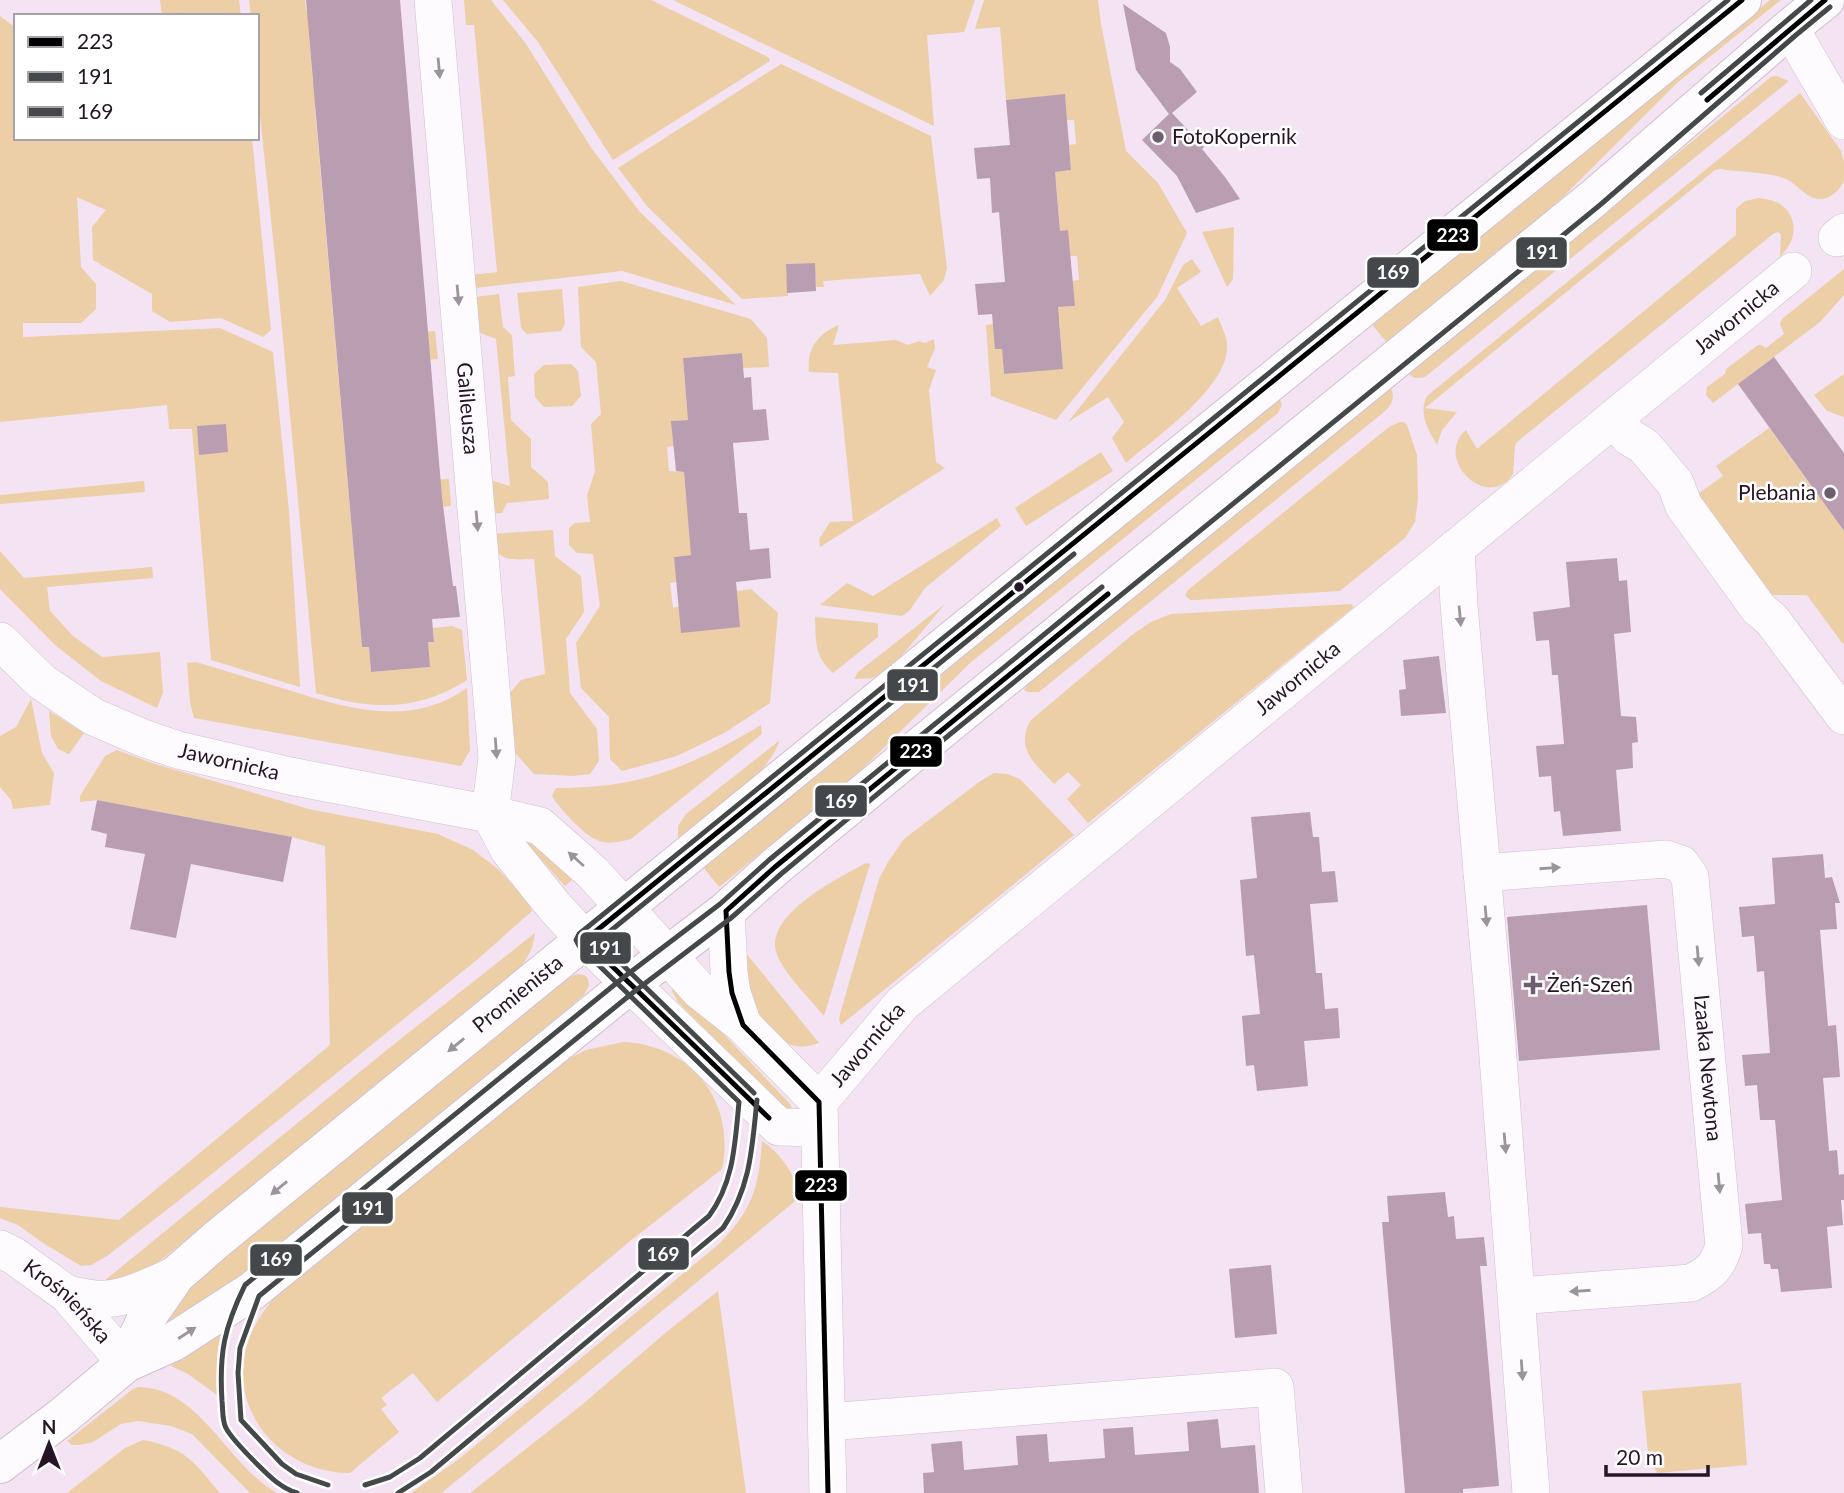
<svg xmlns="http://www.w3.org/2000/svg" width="1844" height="1493" font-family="Lato,sans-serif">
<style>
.green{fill:#eccfa6}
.building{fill:#b99eb2}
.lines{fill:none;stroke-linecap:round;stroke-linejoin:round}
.street-casing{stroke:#d0c0d0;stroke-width:38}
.secondary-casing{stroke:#d0c0d0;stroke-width:40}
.street{stroke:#fdfbfd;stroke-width:37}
.secondary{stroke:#fdfbfd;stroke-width:38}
.bus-1-casing{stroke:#fff;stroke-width:10}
.bus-2-casing{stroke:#fff;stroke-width:10}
.bus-3-casing{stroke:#fff;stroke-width:10}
.bus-1{stroke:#000;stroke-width:5}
.bus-2{stroke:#45484a;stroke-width:5}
.bus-3{stroke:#45484a;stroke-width:5}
.oneway{fill:#9c949c}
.poi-dot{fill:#6e5d6e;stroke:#fff;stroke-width:2.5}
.bus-dot{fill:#261526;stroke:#fff;stroke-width:2.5}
.labels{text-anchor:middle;stroke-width:5;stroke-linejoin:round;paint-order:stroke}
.poi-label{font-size:21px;fill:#261526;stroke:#fff;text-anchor:start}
.street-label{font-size:21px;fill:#261526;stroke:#fff}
.line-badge{stroke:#fff;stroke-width:2.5}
.badge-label{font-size:19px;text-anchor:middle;font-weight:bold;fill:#fff}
</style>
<rect width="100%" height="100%" fill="#f3e3f3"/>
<path class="green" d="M160,0H239L241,16H162Z
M249,0H305L306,10H313L309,36L313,84H319L321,108L315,109L362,647H369L371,672L429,667L428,642L434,641L433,628L452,626L462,630L467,680C417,712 371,710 316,693L278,286L257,87V16H251Z
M464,0H491L526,44L592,149L639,211L736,305L622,271L466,289L472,275L497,272L474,25H466Z
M503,0H651L768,57L770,61L613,160L538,42Z
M673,0H975L964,32L927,35L934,126Z
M984,0H1098L1101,24L1126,151L1158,183L1187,233L1157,297L1056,420L991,396L986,325L993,324L1002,349L1004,374L1063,368L1059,318L1050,308L1074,306L1072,281L1079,280L1077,256H1070L1060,231L1056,182L1047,172L1071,170L1069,145L1076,144L1074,120H1067L1065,95L1006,100L1000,27L975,29Z
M1770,0H1781L1678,82L1562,198L1388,344L1370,322Z
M0,16L16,28V138H252L271,330L263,337L221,318L170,322L152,311V294L93,260L92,227L106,210L77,197L81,267L96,284V309L81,323H23V337L220,328L273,352L289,511L300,687L211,660L192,429H169L167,405L0,422Z
M781,64L931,136L947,268L944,280L930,296L920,274L823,281L824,287H816L814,263L786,264L788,296L742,299L647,206L618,168Z
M1777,76L1789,81L1425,377C1417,379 1413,378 1408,373L1771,77Z
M1800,93L1841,151L1844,162V181C1839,191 1830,200 1818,199C1806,198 1797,184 1786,179C1771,172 1738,172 1720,169L1715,170L1425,408L1457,412L1442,430L1437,445C1428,430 1418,413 1427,396Z
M1759,198C1766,199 1774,200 1780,204C1800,217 1796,243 1780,256L1781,234L1777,232L1773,234L1517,442L1515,446L1513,474C1487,513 1433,458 1466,430L1477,449L1736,235V209L1745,201Z
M1234,227L1233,279L1227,287L1202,232Z
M1192,259L1201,272L1177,288L1201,326L1218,317C1221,326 1228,338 1227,348C1227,388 1155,438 1126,463L1112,438L1124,422L1108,397L1068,422L1165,300L1183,265Z
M1844,269V295L1820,322L1713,403L1706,395L1707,387L1725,374L1726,369L1758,345H1761L1766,348L1784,334L1780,324L1782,319Z
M621,281L751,319L767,338L769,367L743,368L741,353L683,358L687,408L696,419L672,421L674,446L667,447L669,471L684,472L691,544L699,554L674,557L677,582L670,583L673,608L737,591L751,589L778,613L770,703L724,733L677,756L622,771L610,759L609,717L581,688L576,643L600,606L593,554L577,553L569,545V528L575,523L590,522L587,496L595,471L591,424L601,414L596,362L581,347L578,287Z
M562,289L565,324L561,331L527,334L521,328L517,293Z
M499,294L503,327L512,335L515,376L508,377L511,420L531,439V467L548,482L549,499L507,503L502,513L486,514L483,478L510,486L496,339L468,328L467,298Z
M839,325L833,345L896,340L908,345L919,341L925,343L934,339L935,348L927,367L936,370L929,390L936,462L945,468L820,547L819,539L830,522L853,521L838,373L809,372C806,350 818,333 839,325Z
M435,331L438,359L398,362L396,335Z
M571,364L578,371L581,396L572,406L544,407L535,397L534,374L544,365Z
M1844,374V417L1827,411L1814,395Z
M1390,387C1396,396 1392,405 1384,412L1039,692H1028L1024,690L1028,683Z
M1280,399L1282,405L1278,413L970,663L855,776L719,887L703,867Z
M1400,422H1404L1407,425L1417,455L1418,499L1415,522L1405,538L1340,591L1195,600H1190L1185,595L1188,590L1389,427Z
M1769,428L1844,531V643H1842L1807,595H1771L1695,496L1723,476L1716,466Z
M1101,452L1113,471L1026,526L1015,508Z
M449,479L451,506L408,510L406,481Z
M144,481L145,492L0,504V495Z
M997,518L1001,526L925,588L910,610L902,616L820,605L847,583L873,596Z
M553,530L555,556L581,576L584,612L566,639L570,693L597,729L599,761L590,774L574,776L534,774L509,746L504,700L521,680L545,674L534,559C509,560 497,562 488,534Z
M0,551L24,578L152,567L153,578L47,587L50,611L73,636L102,657L160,652L163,693L157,708L101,681L55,645L0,589Z
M945,604L893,666L873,678L854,679L858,672Z
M1351,604L1354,607L1088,823L1067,799L1081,785L1068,772L1054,784C1036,764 1014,749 1031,720L1132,635L1151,622L1171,614Z
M815,617L876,623L878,625V637L833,673C814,656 816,641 815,617Z
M196,662C226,671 255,680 285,689C346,708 409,729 467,688L470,750L461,766L194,718L190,702L187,663Z
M31,699L42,753L54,773L50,805L13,809L11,800L0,787V736L16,727Z
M49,711L84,733L69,754L58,749L51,736Z
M761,725L762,734L631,839C620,842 607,845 597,840C583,834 560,809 552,796L556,788C583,788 611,786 637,780C680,770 723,748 761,725Z
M779,741C771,773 709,817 682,839L678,837V826L686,814Z
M117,750L152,763L309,809L438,834L473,850L498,869L528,901L532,911L478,959L182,1198L107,1256L91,1265L81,1266L43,1243L18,1225L0,1218V1207L119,1220L330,1045L325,846L292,837L97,800L80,802V796L105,756Z
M994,773L1007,774L1020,779L1074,835L841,1025L839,1020L840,1014L879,879L888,862L904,839L979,782Z
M519,830L574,878L565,886L518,834Z
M866,863L870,864L824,1016C810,999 784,973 777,955C762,915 839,878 866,863Z
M535,933C533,949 527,959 518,971L144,1274L98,1286L393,1045Z
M742,948L819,1043C792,1053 775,1040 760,1017C757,1013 753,1008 751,1003C746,989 745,964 742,948Z
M578,974L584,975L588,979L589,985L584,995L534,1038L232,1282L168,1329L155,1321L206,1272L553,990L572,976Z
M679,987L790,1104L792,1109L784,1107L771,1097L678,1002L672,991L673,988Z
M623,1042C692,1045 736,1102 722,1169L629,1242L437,1402L413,1373L381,1398L387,1405L381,1409L399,1432L350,1473C286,1473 232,1419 245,1353C249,1332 261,1313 275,1297L566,1060L586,1050Z
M762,1141C780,1153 796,1175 800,1197L444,1491L441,1493H411L459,1459L719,1244C752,1210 759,1188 762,1141Z
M718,1291L746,1493H470L583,1404L664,1334Z
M225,1319L218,1349L217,1395L188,1374L171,1366Z
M1741,1383L1747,1465L1657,1473L1648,1453L1642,1391Z
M138,1387C200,1387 228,1466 277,1493H250L192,1434L171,1426L138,1421L121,1424L93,1442L80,1445H72L67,1441L133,1389Z
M143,1440C186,1448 194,1462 220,1493H67L125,1448Z"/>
<path class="building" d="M306,0H400L442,497L453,586H456L460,617L432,619L434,642H428L430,667L371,672L369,647H362Z
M1123,4L1166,33L1170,47V62L1180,69L1197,92L1172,113L1204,147L1202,149L1225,177L1240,199L1196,213L1177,176L1142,140L1169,114L1136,70Z
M1065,94L1071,170L1055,172L1060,231L1068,230L1075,306L1058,307L1063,369L1004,374L1002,349H995L992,314L978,315L975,284L1005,282L999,212L992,213L990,178L977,179L974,148L1010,145L1006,100Z
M815,263L816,291L787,293L786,264Z
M742,353L744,378L751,377L753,410L766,409L769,440L733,443L739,513H747L750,550L769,548L771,578L736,582L740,627L681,633L674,557L691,555L684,472L676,471L671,421L688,420L683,358Z
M1774,357L1844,453V531L1738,384Z
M226,424L228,452L199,455L197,426Z
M1617,558L1619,581L1627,580L1631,632L1614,634L1621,716L1636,717L1638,742L1632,743L1633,768L1616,770L1621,831L1563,836L1560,811L1554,812L1551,776L1539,777L1536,746L1564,744L1558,675H1552L1549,640L1536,641L1533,612L1570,607L1566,562Z
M1439,656L1446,713L1401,716L1399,690L1406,689L1403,660Z
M97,800L292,837L283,882L191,864L176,938L130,929L145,854L105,847L107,834L91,830Z
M1310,812L1313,837H1319L1322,872L1335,871L1338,902L1310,904L1316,973H1322L1325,1009L1338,1008L1340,1038L1304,1041L1308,1086L1257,1091L1254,1065L1246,1066L1242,1016L1260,1014L1254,955L1246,956L1240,880L1257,878L1251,817Z
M1823,854L1825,878L1832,877L1840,903H1835L1837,929L1820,930L1828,1026L1836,1025L1840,1077L1823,1078L1829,1151L1837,1150L1839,1175L1844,1174V1200H1841L1843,1225L1827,1227L1832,1288L1781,1292L1778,1269H1771L1770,1264H1764L1761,1233L1748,1234L1745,1204L1782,1200L1775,1120H1760L1757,1085L1745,1086L1742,1055L1770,1053L1764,971L1757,972L1754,936L1742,937L1739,907L1775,904L1772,858Z
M1647,905L1660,1050L1519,1061L1507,917Z
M1445,1192L1448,1217L1454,1216L1456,1239L1484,1237L1487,1266H1480L1499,1486L1463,1489V1493H1405L1382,1222H1389L1387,1196Z
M1271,1265L1277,1334L1235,1338L1229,1269Z
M1218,1419L1221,1448L1255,1445L1259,1493H924L923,1473L934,1472L931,1444L962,1441L964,1470L1018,1465L1016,1436L1047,1434L1049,1462L1105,1458L1103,1429L1133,1427L1135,1455L1189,1451L1187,1422Z"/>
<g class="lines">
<g class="street-casing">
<g id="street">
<path id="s1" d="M433,0L497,758L490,814"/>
<path d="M1790,28L1844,121"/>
<path d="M1837,238L1844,232"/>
<path d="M1614,418L1629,437L1644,446L1675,483L1684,506L1759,609L1772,620L1844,716"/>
<path d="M1456,548L1459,605L1497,1044L1531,1493"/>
<path id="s2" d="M0,641L42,682L94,717L143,738L178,750L290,776L490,814L540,826L593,873L700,991L743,1025L819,1102"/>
<path d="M490,814L509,850L554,906L585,940L779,1127L819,1128"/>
<path id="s3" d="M1482,873L1666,859L1681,864L1690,877L1724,1246C1717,1267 1711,1273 1691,1283L1517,1296"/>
<path d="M726,911L729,972L732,993L743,1025"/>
<path id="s4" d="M0,1249L14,1256L67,1294L126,1363"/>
<path d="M67,1294C76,1296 85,1298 95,1299C124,1301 150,1286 176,1275"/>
<path d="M827,1422L1275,1387L1284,1493"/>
<path id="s5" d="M828,1493L819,1102L902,1004L1793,271"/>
</g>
</g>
<g class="secondary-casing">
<g id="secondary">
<path id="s6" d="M126,1363L147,1317L176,1275L216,1240L956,637L1742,0"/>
<path d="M0,1464L63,1416L126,1363L173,1342L252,1291L630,984L726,911L775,867L921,746L1594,198L1790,28L1825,0"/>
</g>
</g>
<use href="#street" class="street"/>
<use href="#secondary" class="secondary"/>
<g class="bus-1-casing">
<path id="bus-1" d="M1707,100L1825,0
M726,911L775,867L1108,594
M726,911L729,972L732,993L743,1025L819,1102L828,1493
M585,940L1742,0
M585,940L769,1118"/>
</g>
<g class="bus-2-casing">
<path id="bus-2" d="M754,1093L598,941L1074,554
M328,1485L296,1474L282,1464L241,1420L238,1373L240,1348L259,1296L635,991L731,918L781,874L927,753L1600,205L1796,35L1830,7
M398,1493L431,1472L723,1228C751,1187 752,1147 757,1100"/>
</g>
<g class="bus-3-casing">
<path id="bus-3" d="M1701,93L1811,0
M365,1485L390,1477L420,1458L709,1216C734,1182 735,1143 739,1102L579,946L576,940L579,934L1728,0
M297,1493C281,1488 270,1477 258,1465C249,1456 231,1438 226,1428C222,1421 223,1409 222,1401C219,1353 224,1328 245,1285L624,977L720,904L769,860L1102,587"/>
</g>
<use href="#bus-1" class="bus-1"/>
<use href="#bus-2" class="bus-2"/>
<use href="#bus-3" class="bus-3"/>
</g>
<defs><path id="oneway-solid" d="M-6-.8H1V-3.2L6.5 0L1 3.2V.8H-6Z" transform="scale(1.75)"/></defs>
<g class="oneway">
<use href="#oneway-solid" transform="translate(439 68) rotate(85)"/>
<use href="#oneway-solid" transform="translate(458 295) rotate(85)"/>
<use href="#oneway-solid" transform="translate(477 521) rotate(85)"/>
<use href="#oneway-solid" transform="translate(1460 616) rotate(85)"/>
<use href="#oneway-solid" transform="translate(496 748) rotate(86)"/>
<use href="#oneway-solid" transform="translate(576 859) rotate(-138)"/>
<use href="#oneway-solid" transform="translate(1550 868) rotate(-4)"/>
<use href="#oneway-solid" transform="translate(1486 916) rotate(85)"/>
<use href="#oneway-solid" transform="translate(1698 956) rotate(85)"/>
<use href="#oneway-solid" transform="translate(456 1045) rotate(141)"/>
<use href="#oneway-solid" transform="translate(1505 1143) rotate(85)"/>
<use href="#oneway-solid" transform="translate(1719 1183) rotate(85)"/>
<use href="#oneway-solid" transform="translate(279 1188) rotate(141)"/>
<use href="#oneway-solid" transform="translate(1580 1291) rotate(176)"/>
<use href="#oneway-solid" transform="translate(187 1333) rotate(-33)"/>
<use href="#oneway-solid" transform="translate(1522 1370) rotate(86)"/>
</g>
<g class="poi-dot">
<circle cx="1158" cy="137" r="7"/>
<circle cx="1830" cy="493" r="7"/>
<path d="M1529.5 974.5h7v7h7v7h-7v7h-7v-7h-7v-7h7z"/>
</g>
<circle class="bus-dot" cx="1019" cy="587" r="6"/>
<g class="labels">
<g class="poi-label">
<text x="1172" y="144">FotoKopernik</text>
<text x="1816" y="500" text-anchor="end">Plebania</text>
<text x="1547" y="992">Żeń-Szeń</text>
</g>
<g class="street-label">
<text dy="7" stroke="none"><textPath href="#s5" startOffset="1600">Jawornicka</textPath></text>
<text dy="7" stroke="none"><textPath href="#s1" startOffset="410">Galileusza</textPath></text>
<text dy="7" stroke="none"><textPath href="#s5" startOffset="1032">Jawornicka</textPath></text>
<text dy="7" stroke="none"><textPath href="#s2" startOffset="264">Jawornicka</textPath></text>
<text dy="7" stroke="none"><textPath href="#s6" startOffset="544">Promienista</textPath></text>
<text dy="7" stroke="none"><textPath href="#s5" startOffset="466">Jawornicka</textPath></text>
<text dy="7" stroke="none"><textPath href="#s3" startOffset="408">Izaaka Newtona</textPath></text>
<text dy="7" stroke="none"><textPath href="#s4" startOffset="86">Krośnieńska</textPath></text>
</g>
</g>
<g class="line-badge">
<rect x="1426" y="218" width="53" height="34" rx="7" fill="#000"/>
<rect x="1515" y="236" width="53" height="33" rx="7" fill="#45484a"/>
<rect x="1366" y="256" width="54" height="33" rx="7" fill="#45484a"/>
<rect x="886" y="668" width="53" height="34" rx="7" fill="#45484a"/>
<rect x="889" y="735" width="54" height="33" rx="7" fill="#000"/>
<rect x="814" y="784" width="54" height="34" rx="7" fill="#45484a"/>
<rect x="579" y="931" width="53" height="34" rx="7" fill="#45484a"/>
<rect x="794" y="1169" width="54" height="33" rx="7" fill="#000"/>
<rect x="341" y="1191" width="53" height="34" rx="7" fill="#45484a"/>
<rect x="637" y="1237" width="53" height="34" rx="7" fill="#45484a"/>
<rect x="249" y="1243" width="54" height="34" rx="7" fill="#45484a"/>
</g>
<g class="badge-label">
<text x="1453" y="242">223</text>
<text x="1542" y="259">191</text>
<text x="1393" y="279">169</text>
<text x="913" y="692">191</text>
<text x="916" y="758">223</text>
<text x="841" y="808">169</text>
<text x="605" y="955">191</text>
<text x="821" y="1192">223</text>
<text x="368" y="1215">191</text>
<text x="663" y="1261">169</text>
<text x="276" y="1266">169</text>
</g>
<rect x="14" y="14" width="245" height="126" fill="#ffffff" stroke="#a8a1a8" stroke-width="2"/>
<rect x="28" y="37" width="35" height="10" fill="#000000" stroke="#a8a1a8" stroke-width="2"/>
<text x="77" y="49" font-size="21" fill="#261526">223</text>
<rect x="28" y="72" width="35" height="10" fill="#45484a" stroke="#a8a1a8" stroke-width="2"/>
<text x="77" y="84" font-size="21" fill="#261526">191</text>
<rect x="28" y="107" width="35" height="10" fill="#45484a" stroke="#a8a1a8" stroke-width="2"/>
<text x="77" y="119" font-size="21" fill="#261526">169</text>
<g transform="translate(49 1444)" stroke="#ffffff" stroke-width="5" paint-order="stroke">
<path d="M0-5L12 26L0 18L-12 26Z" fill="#261526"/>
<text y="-10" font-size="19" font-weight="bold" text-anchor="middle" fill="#261526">N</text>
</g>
<path d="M1606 1465v10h102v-10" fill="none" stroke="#261526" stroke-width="3.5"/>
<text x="1616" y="1465" font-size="21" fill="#261526" stroke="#ffffff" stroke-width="5" paint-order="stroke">20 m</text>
</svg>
